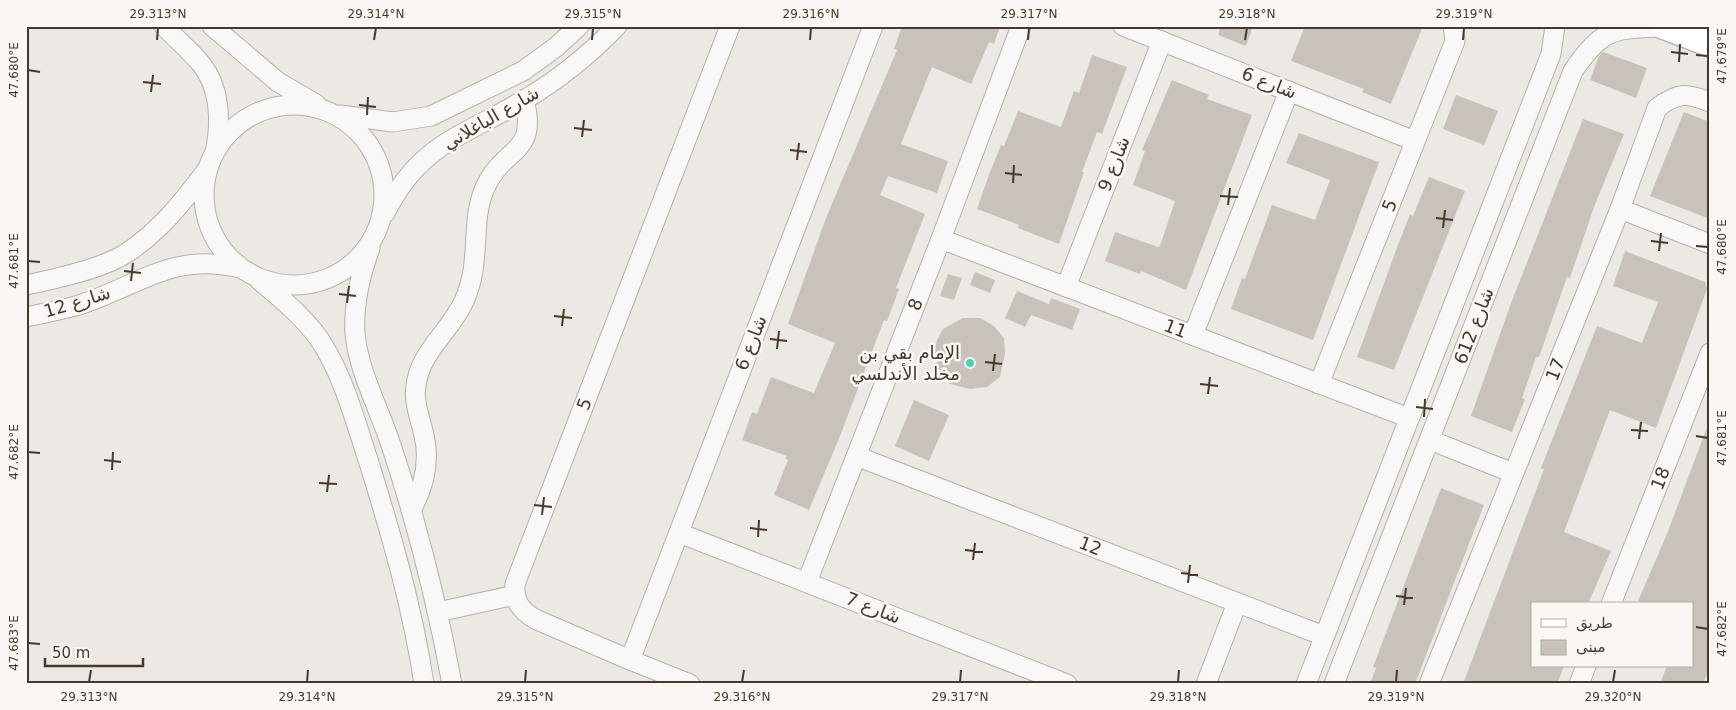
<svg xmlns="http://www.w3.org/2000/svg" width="1736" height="710" font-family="'DejaVu Sans',Cairo,sans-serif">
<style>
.building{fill:#c9c2ba}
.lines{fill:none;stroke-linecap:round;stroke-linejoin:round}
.minor-casing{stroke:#b6b0a8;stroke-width:21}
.major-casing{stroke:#b8aea2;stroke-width:28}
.minor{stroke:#faf8f6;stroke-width:19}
.major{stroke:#fff;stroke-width:25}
.ticks{fill:none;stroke:#44392b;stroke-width:2}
.poi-dot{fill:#48d1b4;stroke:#f9f6f3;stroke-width:2}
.labels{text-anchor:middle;stroke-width:5;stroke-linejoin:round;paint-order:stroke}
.street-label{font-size:18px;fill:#44392b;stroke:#f9f6f3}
.poi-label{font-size:18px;fill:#44392b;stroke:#f9f6f3;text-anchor:end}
.neatline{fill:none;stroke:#44392b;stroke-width:2}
.ticks-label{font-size:12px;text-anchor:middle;fill:#44392b}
</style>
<rect width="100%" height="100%" fill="#ece8e3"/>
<path class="building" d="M902,26H1000L994,44L989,42L971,84L932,67L901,144L948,161L937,193L888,176L880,195L925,214L896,288L899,289L887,321L884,320L840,436L809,510L774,495L788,460L785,459L787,456L742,440L752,412L757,414L771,377L814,393L835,343L788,324L826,218L897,50L894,49Z
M1221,26H1253L1246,46L1218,35Z
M1305,26H1423L1391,104L1362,92L1364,89L1291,61Z
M1603,52L1647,68L1636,98L1590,80L1599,56Z
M1092,55L1127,67L1102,134L1097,132L1082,172H1084L1059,244L1018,228L1019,225L977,209L990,172L1001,145L1004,146L1018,111L1061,127L1074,91L1079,93Z
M1172,80L1209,95L1207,99L1252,115L1186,290L1141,271L1140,274L1105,261L1115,232L1158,247L1160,246L1175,201L1133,185L1145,151L1142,150Z
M1456,95L1498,111L1484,145L1443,129Z
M1684,112L1710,122V219L1650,196Z
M1583,119L1624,134L1594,207L1570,278L1567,277L1539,357H1536L1522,398L1525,399L1512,432L1471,416L1510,306Z
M1299,133L1379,162L1313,340L1231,309L1242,278L1245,279L1272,205L1315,220L1330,180L1286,163Z
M1429,177L1465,191L1394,370L1357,357L1398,245L1410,214L1413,216Z
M1625,251L1705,282L1707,289L1656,428L1610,410L1564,532L1611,551L1588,604H1532V666H1564L1557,684H1463L1544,469L1541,468L1597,326L1642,343L1658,302L1613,286Z
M975,272L995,280L990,293L970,285Z
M948,274L962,278L954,300L940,296Z
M1017,291L1049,304L1051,298L1080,309L1072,330L1031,315L1025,327L1005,318Z
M963,318H980L994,326L1004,338L1005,353L1000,377L987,387L970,389L950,384L940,373L934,352L937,340L943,329Z
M914,400L949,415L929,461L895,446Z
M1709,422L1710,667L1703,684H1660L1667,666H1692V604H1645L1638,601L1667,534Z
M1441,488L1484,505L1415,684H1370L1376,668L1373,667Z"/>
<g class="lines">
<g class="minor-casing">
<g id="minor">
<path d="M164,26C176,39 191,51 202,65C220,88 221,121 216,148"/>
<path d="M212,26L278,82L316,104"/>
<path d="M1123,26L1415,141"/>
<circle cx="294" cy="195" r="90"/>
<path d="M340,115L393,122L431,116L523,71L556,47L579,26"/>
<path d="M1620,209L1710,244"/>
<path d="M385,213C420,143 464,136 524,100C558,80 590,54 617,26"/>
<path id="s1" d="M941,239L1409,418"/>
<path d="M370,248C360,276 353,304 355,334C359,373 379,408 391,445C417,523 437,603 452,684"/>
<path d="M259,280C283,300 309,321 325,348C346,384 357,427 370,466C392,537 413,610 424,684"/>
<path d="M26,285C55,279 101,269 125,254C158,233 183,202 206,171"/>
<path d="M1066,287L1162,41"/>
<path d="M26,317C44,313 62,310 79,305C141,285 171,252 240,268"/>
<path d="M1193,335L1289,91"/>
<path id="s2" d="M1319,384L1455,41L1453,26"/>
<path d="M1430,440L1513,473"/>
<path id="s3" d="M856,456L1324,636"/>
<path d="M411,510C422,491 428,471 426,448C423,416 407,402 421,367C431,343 453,326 464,301C482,262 470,225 484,190C502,146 539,156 524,100"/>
<path d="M679,533L1067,684"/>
<path id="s4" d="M807,582L941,239L1021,26"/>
<path id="s5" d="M1611,604L1710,353"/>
<path d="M438,612L515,595"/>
<path d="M630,660L873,26"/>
<path id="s6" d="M690,684L630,660L535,619C520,610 514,601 515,584L730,26"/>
<path d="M1206,684L1237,603"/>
<path d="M1306,684L1551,54L1555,26"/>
<path d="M1334,684L1573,71C1603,27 1614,29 1664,27"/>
<path id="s7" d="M1429,684L1620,209L1657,108C1678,92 1686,93 1710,102"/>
<path d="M1579,684L1586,666"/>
</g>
</g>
<g class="major-casing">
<path id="major" d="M1663,26L1710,44"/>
</g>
<use href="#minor" class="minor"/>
<use href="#major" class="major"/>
</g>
<path class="ticks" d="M157,40L158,28M374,40L376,28M592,40L593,28M810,40L811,28M1028,40L1029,28M1245,40L1247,28M1463,40L1464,28M1671,52L1688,54M1696,55L1708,56M1679,62L1680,44M28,70L40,72M143,82L161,84M151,92L153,75M359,105L376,107M367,115L368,97M574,128L592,130M582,137L584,120M790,150L807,152M797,160L799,143M1005,173L1022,175M1013,183L1014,165M1220,196L1238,197M1228,205L1230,188M1436,218L1453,220M1443,228L1445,210M1651,241L1668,243M1696,246L1708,247M1659,251L1661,233M28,261L40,262M124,271L141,273M131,281L133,263M339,294L356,296M347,303L349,286M554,316L572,318M562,326L564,309M770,339L787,341M777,349L779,331M985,362L1002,364M993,371L995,354M1200,384L1218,386M1208,394L1210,377M1416,407L1433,409M1424,417L1425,399M1631,430L1648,431M1696,436L1708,438M1639,439L1641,422M28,452L40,453M104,460L121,462M112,470L113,452M319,483L337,484M327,492L329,475M534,505L552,507M542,515L544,497M750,528L767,530M758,537L759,520M965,550L983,552M973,560L975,543M1181,573L1198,575M1188,583L1190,565M1396,596L1413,598M1404,605L1406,588M1696,627L1708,629M28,643L40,644M89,682L91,670M307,682L308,670M525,682L526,670M742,682L744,670M960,682L961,670M1178,682L1179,670M1396,682L1397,670M1613,682L1615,670"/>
<circle class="poi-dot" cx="970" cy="363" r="5"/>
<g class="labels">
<g class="street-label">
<text transform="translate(1269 83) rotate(21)" y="6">شارع 6</text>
<text transform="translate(491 118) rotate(-30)" y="6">شارع الباغلاني</text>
<text transform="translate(1114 164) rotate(-69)" y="6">شارع 9</text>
<text dy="6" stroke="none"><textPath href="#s2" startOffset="192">5</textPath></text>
<text transform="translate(77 302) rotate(-17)" y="6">شارع 12</text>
<text dy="6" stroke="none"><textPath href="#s4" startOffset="298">8</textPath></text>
<text transform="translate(1474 326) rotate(-69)" y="6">شارع 612</text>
<text dy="6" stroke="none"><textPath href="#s1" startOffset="251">11</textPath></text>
<text transform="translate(751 343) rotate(-69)" y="6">شارع 6</text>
<text dy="6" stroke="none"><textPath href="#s7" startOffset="339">17</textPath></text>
<text dy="6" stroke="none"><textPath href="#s6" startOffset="404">5</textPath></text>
<text dy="6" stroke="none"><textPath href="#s5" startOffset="135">18</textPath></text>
<text dy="6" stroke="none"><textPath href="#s3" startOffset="251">12</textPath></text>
<text transform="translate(873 608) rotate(21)" y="6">شارع 7</text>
</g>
<g class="poi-label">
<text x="960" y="359">الإمام بقي بن<tspan x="960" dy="21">مخلد الأندلسي</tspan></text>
</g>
</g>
<rect width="1736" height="710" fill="none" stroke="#f9f6f3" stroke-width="55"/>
<rect x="1531" y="602" width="162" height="65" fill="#f9f6f3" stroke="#b1aaa3"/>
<rect x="1541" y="619" width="25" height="8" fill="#ffffff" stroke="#b1aaa3"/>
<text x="1576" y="628" font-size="15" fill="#44392b">طريق</text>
<rect x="1541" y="640" width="25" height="15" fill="#c9c2ba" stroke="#b1aaa3"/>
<text x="1576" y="652" font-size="15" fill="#44392b">مبنى</text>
<path d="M45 658v8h98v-8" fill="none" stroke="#44392b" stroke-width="2.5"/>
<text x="52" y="658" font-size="15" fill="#44392b" stroke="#f9f6f3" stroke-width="4" paint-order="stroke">50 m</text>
<rect x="28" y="28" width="1680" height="654" class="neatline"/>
<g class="ticks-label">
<text x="158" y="18">29.313°N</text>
<text x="376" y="18">29.314°N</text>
<text x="593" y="18">29.315°N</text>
<text x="811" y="18">29.316°N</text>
<text x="1029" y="18">29.317°N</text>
<text x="1247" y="18">29.318°N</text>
<text x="1464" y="18">29.319°N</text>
<text transform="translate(1722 56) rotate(-90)" y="4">47.679°E</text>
<text transform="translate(14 70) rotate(-90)" y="4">47.680°E</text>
<text transform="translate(1722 247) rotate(-90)" y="4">47.680°E</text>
<text transform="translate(14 261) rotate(-90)" y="4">47.681°E</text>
<text transform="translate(1722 438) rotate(-90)" y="4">47.681°E</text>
<text transform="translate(14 452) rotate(-90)" y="4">47.682°E</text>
<text transform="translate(1722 629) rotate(-90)" y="4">47.682°E</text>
<text transform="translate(14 643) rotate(-90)" y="4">47.683°E</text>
<text x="89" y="701">29.313°N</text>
<text x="307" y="701">29.314°N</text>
<text x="525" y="701">29.315°N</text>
<text x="742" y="701">29.316°N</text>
<text x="960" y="701">29.317°N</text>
<text x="1178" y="701">29.318°N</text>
<text x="1396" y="701">29.319°N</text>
<text x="1613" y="701">29.320°N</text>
</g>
</svg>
